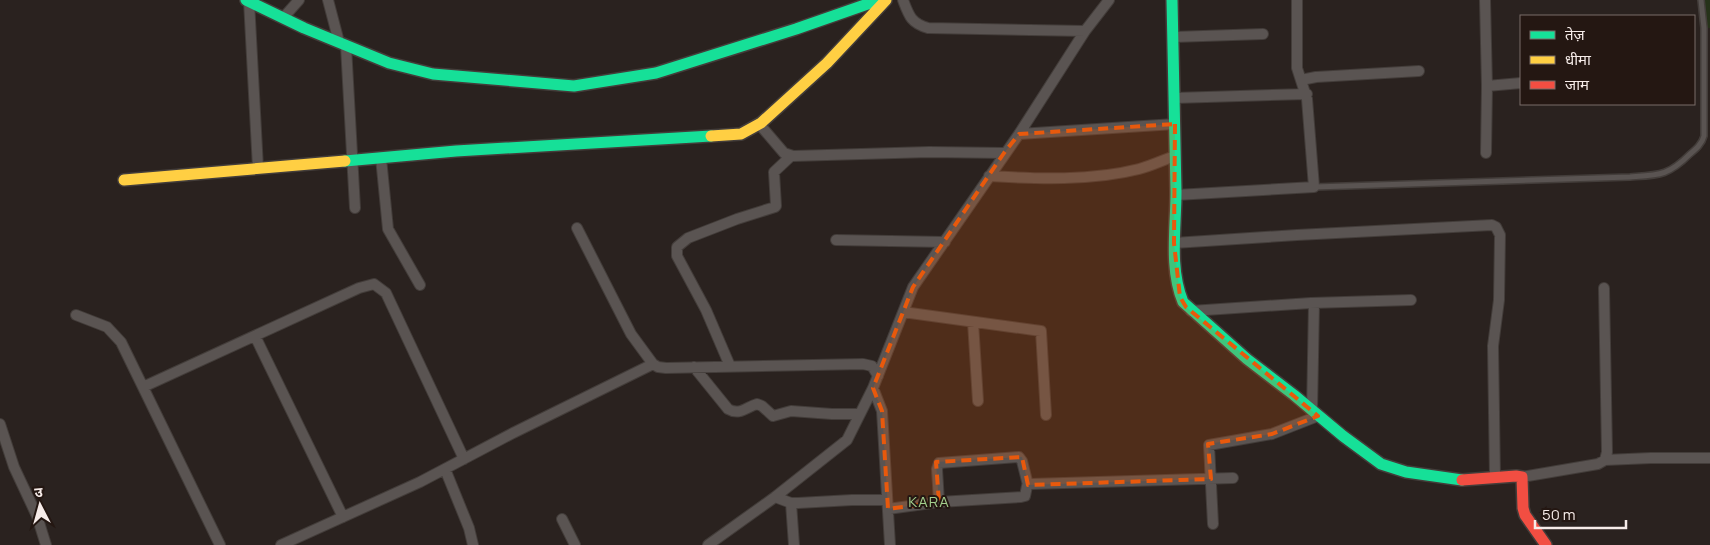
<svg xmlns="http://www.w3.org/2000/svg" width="1710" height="545" font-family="Manrope,'Noto Sans Devanagari',sans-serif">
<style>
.grass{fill:url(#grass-tufts)}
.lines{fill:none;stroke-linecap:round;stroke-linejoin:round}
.lane-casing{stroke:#433d3a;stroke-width:8}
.street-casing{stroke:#433d3a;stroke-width:12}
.fast-casing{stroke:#433d3a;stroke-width:14}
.slow-casing{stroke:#433d3a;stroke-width:14}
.jam-casing{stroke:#433d3a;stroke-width:14}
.lane{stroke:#5a5452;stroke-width:5}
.street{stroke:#5a5452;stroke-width:10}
.fast{stroke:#16e098;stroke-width:11}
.slow{stroke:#ffcf43;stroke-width:11}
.jam{stroke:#f24e42;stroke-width:11}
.marked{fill:#e8590c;fill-opacity:0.2;stroke:#e8590c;stroke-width:4;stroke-dasharray:10 6;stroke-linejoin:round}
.labels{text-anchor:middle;stroke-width:4;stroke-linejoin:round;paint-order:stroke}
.quarter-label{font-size:15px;letter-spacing:1px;fill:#a3cf8d;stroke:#241712}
</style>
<defs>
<pattern id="grass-tufts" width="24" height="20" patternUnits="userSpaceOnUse" patternTransform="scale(1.25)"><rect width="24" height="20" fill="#263219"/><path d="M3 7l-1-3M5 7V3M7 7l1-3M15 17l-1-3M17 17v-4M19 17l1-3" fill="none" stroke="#3b462f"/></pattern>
</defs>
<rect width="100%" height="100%" fill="#2a221f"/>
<path class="grass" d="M1703,0H1710V28H1704Z"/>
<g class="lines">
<g class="lane-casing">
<path id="lane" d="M1314,187L1630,177C1659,175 1668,176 1690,154C1696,149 1702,144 1704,136V28L1701,0"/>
</g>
<g class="street-casing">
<path id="street" d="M328,0L339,42
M903,0C909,16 911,23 928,28L1085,31
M1485,0L1487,86L1486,153
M249,1L258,168
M283,18L299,0
M1173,37L1263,34
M346,46L355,208
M1301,80L1316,77L1419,71
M1487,86L1521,83
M1174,98L1307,94
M760,125L784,153L793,156L929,152L1004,153
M1019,134L1175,124
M381,158L388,229L420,285
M989,176C1037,179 1092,181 1139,169C1151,166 1163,160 1175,156
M1176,195L1314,187L1307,99L1297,68V0
M577,228L631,334L653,364L658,367L666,368L863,364L872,366L878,376
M836,240L945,242
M1174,243L1297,235L1492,225L1496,227L1500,235L1499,300L1493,346L1495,478
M1191,311L1311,303L1411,300
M903,312L1041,331L1046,415
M76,315L107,327L121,342L220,545
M973,322L978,401
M255,336L343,517
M730,366L706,310L677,256V247L688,238L737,219L775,207L776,206L774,172L791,156
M694,367L728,409C740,416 746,407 757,404L762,406L773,416L791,411L832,414H860
M143,387L359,288L374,284L386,293L464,459
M873,388L882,411L890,545
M1312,412L1314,303
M0,424L14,467L37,516L46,545
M1605,460L1651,458H1710
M445,469L469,528L473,545
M1522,477L1598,464L1605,460L1607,452L1604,288
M775,497L791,503H798L852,500H887
M939,502L937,469L939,463L1019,457L1022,461L1028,485
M791,503L794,545
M888,509L939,502L1021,497L1025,496L1027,486L1030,484L1233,478
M562,519L575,545
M1213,524L1209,445L1272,434L1318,416
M281,545L420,482L513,433L653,364
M708,545L775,497L847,440L873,388L913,287L1019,134L1085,31L1109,0"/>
</g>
<g class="fast-casing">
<path id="fast" d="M246,0L304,28L389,63L433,74L574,86L656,73L796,29L879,0
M1172,0C1173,64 1175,128 1176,192C1176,228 1169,268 1183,302L1247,359L1294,395L1343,436L1381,464L1406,472L1462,480
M345,161L456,151L711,136"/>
</g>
<g class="slow-casing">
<path id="slow" d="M711,136L741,134L761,123L827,63L886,0
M124,180L345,161"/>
</g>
<g class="jam-casing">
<path id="jam" d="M1462,480L1516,476L1522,477L1523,508L1525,515L1546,545"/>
</g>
<use href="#lane" class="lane"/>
<use href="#street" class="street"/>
<use href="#fast" class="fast"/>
<use href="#slow" class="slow"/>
<use href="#jam" class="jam"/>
</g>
<path class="marked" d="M1175,124L1174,243L1180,297L1186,307L1318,416L1272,434L1208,444L1211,479L1028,485L1022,457L936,462L939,502L888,509L882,411L873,388L913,287L1004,153L1019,134Z"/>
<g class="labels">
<g class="quarter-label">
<text x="929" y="507">KARA</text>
</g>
</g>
<rect x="1520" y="15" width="175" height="90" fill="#241712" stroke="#786c68"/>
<rect x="1530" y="31" width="25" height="8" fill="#16e098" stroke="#786c68"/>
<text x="1565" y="40" font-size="15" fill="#f6ece9">तेज़</text>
<rect x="1530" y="56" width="25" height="8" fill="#ffcf43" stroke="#786c68"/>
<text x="1565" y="65" font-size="15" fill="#f6ece9">धीमा</text>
<rect x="1530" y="81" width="25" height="8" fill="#f24e42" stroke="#786c68"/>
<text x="1565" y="90" font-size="15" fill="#f6ece9">जाम</text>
<g transform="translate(40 505) rotate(354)" stroke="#241712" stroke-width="4" paint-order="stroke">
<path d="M0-4L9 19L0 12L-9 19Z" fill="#f6ece9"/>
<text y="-8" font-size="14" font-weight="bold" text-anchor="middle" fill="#f6ece9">उ</text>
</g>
<path d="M1535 520v8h91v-8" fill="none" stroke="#f6ece9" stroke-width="2.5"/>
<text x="1542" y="520" font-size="15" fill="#f6ece9" stroke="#241712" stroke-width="4" paint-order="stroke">50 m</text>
</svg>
